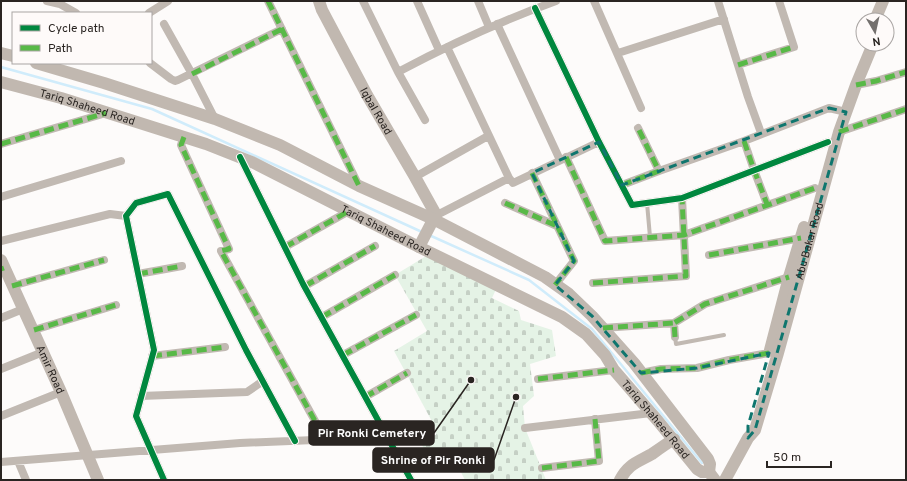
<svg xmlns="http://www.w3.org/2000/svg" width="907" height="481" font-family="Overpass,sans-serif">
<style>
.cemetery{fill:url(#cemetery-stones)}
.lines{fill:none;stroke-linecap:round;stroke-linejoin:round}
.stream{stroke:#d0ecfb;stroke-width:2.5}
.lane{stroke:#c1b9b2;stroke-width:4}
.street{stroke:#c1b9b2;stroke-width:8}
.secondary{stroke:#c1b8b0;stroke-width:12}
.quiet{stroke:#58b947;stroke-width:5;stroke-dasharray:10 5;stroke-linecap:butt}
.cycleway-casing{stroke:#fefaf9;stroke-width:8}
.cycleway{stroke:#00873e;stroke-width:6}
.marked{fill:none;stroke:#0f766e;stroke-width:3;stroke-dasharray:8 5;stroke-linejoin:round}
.labels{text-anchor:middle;stroke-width:3;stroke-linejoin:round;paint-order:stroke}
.street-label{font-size:11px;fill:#2a2522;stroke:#fefaf9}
.leader{fill:none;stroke:#2a2522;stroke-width:1.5}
.callout-dot{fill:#2a2522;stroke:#fefaf9;stroke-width:1.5}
.callout{fill:#2a2522;stroke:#2a2522;stroke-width:1.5}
.callout-label{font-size:12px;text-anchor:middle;font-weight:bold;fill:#fff}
</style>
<defs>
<pattern id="cemetery-stones" width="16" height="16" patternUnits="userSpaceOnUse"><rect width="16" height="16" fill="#e5f3e6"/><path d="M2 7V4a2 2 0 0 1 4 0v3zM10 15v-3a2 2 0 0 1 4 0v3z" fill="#c5d0c5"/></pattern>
</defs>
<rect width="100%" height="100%" fill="#fdfbfa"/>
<path class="cemetery" d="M431,253L498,285L492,298L519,311L521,320L552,330L556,356L530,364L534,396L523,406L525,428L546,480H465L450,451L430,461L418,437L436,435L435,427L394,351L427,331L395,275Z"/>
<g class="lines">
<path class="stream" d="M1,67L152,109L422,232
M429,235L529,280L592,329L702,463
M739,480H740"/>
<path class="lane" d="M647,203L650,237
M675,337L676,344L724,335"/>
<path class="street" d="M47,1L60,4L76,13
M268,1L359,186
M363,1L398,72L425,120
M417,1L439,50
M478,1L489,27
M594,1L641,108
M718,1L748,97L761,133
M535,8L599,142L632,205L682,198L828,142
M149,13L168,1
M164,24L192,74L215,119
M497,24L560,160
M447,47L509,178L513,183L599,142
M618,53L724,19
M150,63L171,79L175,81L178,80L282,29
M738,65L794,47L779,1
M398,72C449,45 501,21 556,1
M856,85L876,81L906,72
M638,128L659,171
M839,132L906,109
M184,137L181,145L229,249L221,251L325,439
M744,141L754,170L767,204
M1,144L106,113
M240,157L303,284L411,480
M566,157L605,241L684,235L815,188
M532,173L574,261L555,285
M415,177L488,136
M622,185L659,171L744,141L829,108L846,112
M1,197L121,161
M505,203L557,226
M435,216L509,178
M1,241L110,214L126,216
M285,247L349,211
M709,255L801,238
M138,274L182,266
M593,283L686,276L682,198
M12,286L104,260
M305,286L375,246
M322,317L395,275
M1,318L23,309
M603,328L674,323
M34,330L116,305
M675,337L674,323L705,304L789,277
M343,355L416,315
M152,356L225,347
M1,369L43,352
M641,373L661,369L697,368L729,360L769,353
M538,379L614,370
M141,396L247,392L263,381
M365,397L407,373
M1,416L61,392
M525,428L651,413
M18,461L26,480
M1,462L240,443L387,437
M542,468L599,461L595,419
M164,480L136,416L154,350L126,216L136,203L168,194L246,350L295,441"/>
<g class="secondary">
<path id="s1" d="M319,1L322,10L367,95L415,177L435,213V216L419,247"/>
<path d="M875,20L883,1"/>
<path d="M1,53L13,56"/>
<path d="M36,63L104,83L215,119L280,145L359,186L433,219L545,277L569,294L592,316L634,363L708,459L710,464L709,472"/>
<path id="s2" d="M1,82L61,98L206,144L254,163L419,247L562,317L586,334L605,355L614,370L658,421L697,469L702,472H709L715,480"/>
<path id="s3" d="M1,260L61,392L98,480"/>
<path d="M770,350L789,277L804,227"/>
<path d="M620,480C628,464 638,462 652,454C659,449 666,444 674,439"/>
<path id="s4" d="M725,480L748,438L755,430L778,353L839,132L856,85L873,44"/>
</g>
<path class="quiet" d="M268,1L359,186
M738,65L794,47
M192,74L282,29
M856,85L876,81L906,72
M839,132L906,109
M184,137L181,145L229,249L221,251L325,439
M744,141L754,170L767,204
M1,144L106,113
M566,157L605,241L684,235L815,188
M532,173L574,261L555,285
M622,185L659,171L638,128
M505,203L557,226
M285,247L349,211
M709,255L801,238
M1,269L4,268
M138,274L182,266
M593,283L686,276L682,198
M12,286L104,260
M305,286L375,246
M322,317L395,275
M603,328L674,323
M34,330L116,305
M675,337L674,323L705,304L789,277
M343,355L416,315
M152,356L225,347
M641,373L661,369L697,368L729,360L769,353
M538,379L614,370
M365,397L407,373
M542,468L599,461L595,419"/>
<g class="cycleway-casing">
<path id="cycleway" d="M535,8L599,142L632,205L682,198L828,142
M240,157L303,284L411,480
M164,480L136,416L154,350L126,216L136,203L168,194L246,350L295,441"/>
</g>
<use href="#cycleway" class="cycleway"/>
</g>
<path class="marked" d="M829,108L846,112L755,430L748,438V426L769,353L697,368L641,373L592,316L555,285L574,261L532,173L599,142L622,185Z"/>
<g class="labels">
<g class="street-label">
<text dy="4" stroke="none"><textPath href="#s2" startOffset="90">Tariq Shaheed Road</textPath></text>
<text dy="4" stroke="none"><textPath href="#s1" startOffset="124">Iqbal Road</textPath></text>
<text dy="4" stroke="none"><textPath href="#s2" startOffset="414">Tariq Shaheed Road</textPath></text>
<text dy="4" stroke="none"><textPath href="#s4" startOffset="255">Abu Bakar Road</textPath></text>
<text dy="4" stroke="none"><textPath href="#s3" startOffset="120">Amir Road</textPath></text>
<text dy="4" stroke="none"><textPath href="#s2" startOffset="750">Tariq Shaheed Road</textPath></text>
</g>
</g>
<path class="leader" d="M471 380L434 433M516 397L494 460"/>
<g class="callout-dot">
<circle cx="471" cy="380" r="4"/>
<circle cx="516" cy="397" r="4"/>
</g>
<g class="callout">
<rect x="309" y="421" width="125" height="24" rx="4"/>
<rect x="373" y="448" width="121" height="24" rx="4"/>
</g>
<g class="callout-label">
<text x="372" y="437">Pir Ronki Cemetery</text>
<text x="433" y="464">Shrine of Pir Ronki</text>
</g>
<rect width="907" height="481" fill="none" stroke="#2a2522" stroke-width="4"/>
<rect x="12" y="12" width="140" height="52" fill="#fefaf9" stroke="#a9a5a3"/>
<rect x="20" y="25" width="20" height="6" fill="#00873e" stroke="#a9a5a3"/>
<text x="48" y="32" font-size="12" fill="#2a2522">Cycle path</text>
<rect x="20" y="45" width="20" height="6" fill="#58b947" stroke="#a9a5a3"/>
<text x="48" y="52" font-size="12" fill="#2a2522">Path</text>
<g transform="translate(875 32) rotate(171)"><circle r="19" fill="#fefaf9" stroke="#a9a5a3"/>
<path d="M0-3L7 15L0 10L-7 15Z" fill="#74706e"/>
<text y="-6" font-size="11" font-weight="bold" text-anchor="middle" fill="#2a2522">N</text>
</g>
<path d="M767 461v6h64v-6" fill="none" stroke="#2a2522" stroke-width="2"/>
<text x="773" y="461" font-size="12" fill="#2a2522" stroke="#fefaf9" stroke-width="3" paint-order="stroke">50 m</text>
</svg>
